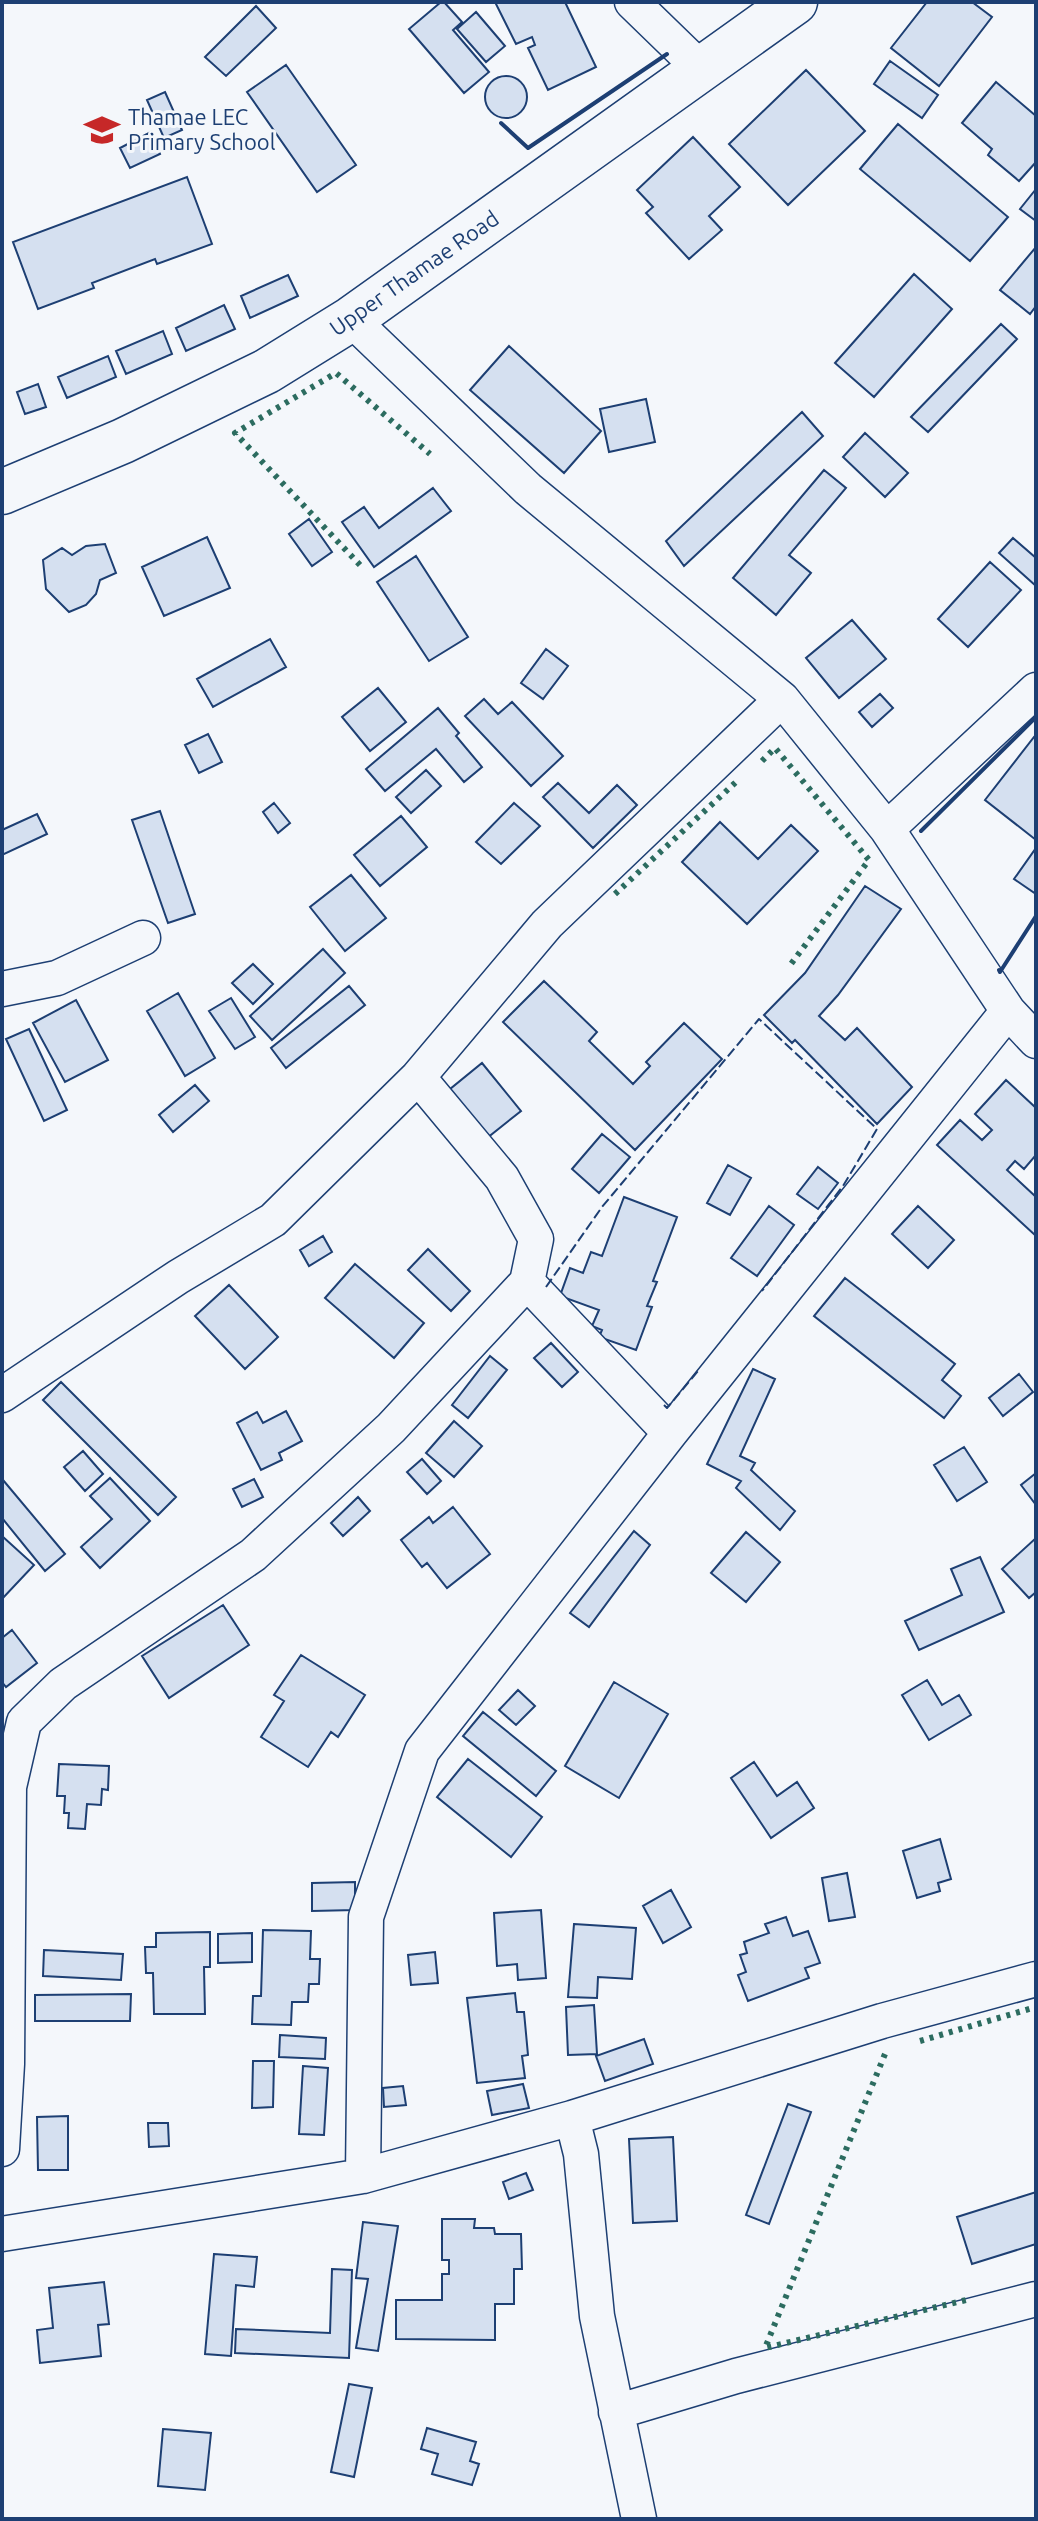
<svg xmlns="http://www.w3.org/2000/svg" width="1038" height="2521" font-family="Ubuntu,sans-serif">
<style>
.building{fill:#d5e0f0;stroke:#1d3f73;stroke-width:2}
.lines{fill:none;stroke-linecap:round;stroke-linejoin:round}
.street-casing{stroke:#1d3f73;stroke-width:37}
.secondary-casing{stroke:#1d3f73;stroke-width:47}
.street{stroke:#f4f7fb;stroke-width:34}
.secondary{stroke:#f4f7fb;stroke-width:44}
.hedge{stroke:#2c6c60;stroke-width:6;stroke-dasharray:4 6;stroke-linecap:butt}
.fence{stroke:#1d3f73;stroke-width:2;stroke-dasharray:10 4;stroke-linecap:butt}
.wall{stroke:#1d3f73;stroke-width:4}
.labels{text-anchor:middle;stroke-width:6;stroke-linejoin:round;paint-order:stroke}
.poi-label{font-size:22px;fill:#1d3f73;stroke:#f4f7fb;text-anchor:start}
.street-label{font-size:22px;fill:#1d3f73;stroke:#f4f7fb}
</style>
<rect width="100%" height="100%" fill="#f4f7fb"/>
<path class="building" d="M441,2H444L462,22L453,30L489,72L464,93L409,29Z
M495,2H565L596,67L548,90L528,48L535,45L532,37L516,44Z
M927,2H972L992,17L939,86L891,48Z
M256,6L276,28L226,76L205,57Z
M476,12L505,46L486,62L457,29Z
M890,61L938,95L922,118L874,84Z
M286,65L356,165L317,192L247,92Z
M806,70L865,131L788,205L729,144Z
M485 97a21 21 0 1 1 42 0a21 21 0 1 1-42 0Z
M996,82L1036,116V162L1019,181L988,155L992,149L962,123Z
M165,92L182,130L164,138L147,100Z
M898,124L1008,217L970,261L860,169Z
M151,132L160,154L130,168L120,148Z
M693,137L740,187L709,216L722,230L689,259L646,213L653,207L637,190Z
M187,177L212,244L157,264L155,259L92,283L94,288L38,309L13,242Z
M1036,189V221L1020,209Z
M1036,247V306L1030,314L1000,290Z
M914,274L952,309L874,397L835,363Z
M288,275L298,296L250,318L241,296Z
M224,305L235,329L186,351L176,328Z
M1001,324L1017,339L928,432L911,417Z
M163,331L172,354L126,374L116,351Z
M509,346L601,431L564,473L470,390Z
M108,356L116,377L67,398L58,377Z
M38,384L46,407L25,414L17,392Z
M646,399L655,442L609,452L600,409Z
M802,412L823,436L684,566L666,541Z
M865,433L908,473L885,497L843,457Z
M824,470L846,488L789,555L811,573L776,615L733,578Z
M433,488L451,511L374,567L342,522L364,507L379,528Z
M309,519L332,552L312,566L289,534Z
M207,537L230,588L164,616L142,567Z
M1013,538L1036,558V586L999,553Z
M105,544L116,573L100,580L96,594L86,605L69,612L46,589L43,560L62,548L72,555L86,546Z
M416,556L468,637L429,661L377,582Z
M990,562L1021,590L968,647L938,619Z
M852,620L886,659L839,698L806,658Z
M270,639L286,667L213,707L197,679Z
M546,649L568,666L543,699L521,683Z
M378,688L406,722L370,751L342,717Z
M880,694L893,708L872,727L859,712Z
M484,699L498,714L512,702L563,756L531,786L465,716Z
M438,708L459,733L456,736L482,767L464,782L436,749L385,791L366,769Z
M208,734L222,762L199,773L185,745Z
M1034,737L1036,738V840L985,800Z
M426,770L441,786L411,813L396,797Z
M558,783L589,813L617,785L637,805L593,848L543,797Z
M274,803L290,823L278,833L263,812Z
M514,803L540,826L501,864L476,842Z
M160,811L195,914L168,923L132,820Z
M37,814L47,834L2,855V830Z
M401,816L427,847L380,886L354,855Z
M720,822L758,859L791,825L818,851L747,924L682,862Z
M1036,848V894L1014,879Z
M351,875L386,918L345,951L310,907Z
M865,886L901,909L838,995L819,1016L845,1040L857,1028L912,1087L877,1124L795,1040L792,1043L764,1015L805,973Z
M323,949L345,973L272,1040L250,1016Z
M253,964L273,984L253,1004L232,983Z
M544,981L597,1032L589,1041L633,1084L650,1066L646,1062L684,1023L722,1059L635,1150L503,1022Z
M349,986L365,1005L286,1068L271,1048Z
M178,993L215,1058L185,1076L147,1011Z
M231,998L255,1037L235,1049L209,1011Z
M76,1000L108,1060L65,1082L33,1023Z
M29,1029L67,1110L44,1121L6,1039Z
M482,1063L521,1111L482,1142L444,1094Z
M1006,1080L1036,1108V1155L1024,1169L1015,1161L1007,1170L1036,1197V1236L937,1145L960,1120L982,1140L992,1130L975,1114Z
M195,1085L209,1101L173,1132L159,1115Z
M602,1134L630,1157L599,1193L572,1169Z
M728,1165L751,1178L730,1215L707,1203Z
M818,1167L838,1183L818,1209L797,1194Z
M624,1197L677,1217L653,1281L657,1282L647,1306L652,1307L636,1350L599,1337L602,1330L592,1326L599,1310L560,1296L570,1268L583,1273L591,1252L602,1256Z
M769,1206L794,1225L757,1276L731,1258Z
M918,1206L954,1240L928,1268L892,1234Z
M323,1236L332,1252L309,1266L300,1250Z
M428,1249L470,1291L451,1311L408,1270Z
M355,1264L424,1323L394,1358L325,1298Z
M845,1278L955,1364L942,1380L961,1396L944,1418L814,1316Z
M229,1285L278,1337L245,1369L195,1316Z
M551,1343L578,1372L562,1387L534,1358Z
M490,1356L507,1370L468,1418L452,1405Z
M753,1369L775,1379L740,1456L755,1463L751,1470L795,1511L780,1530L736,1488L741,1481L707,1464Z
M1019,1374L1033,1392L1003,1416L989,1398Z
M61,1382L176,1497L158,1515L43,1400Z
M286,1411L302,1441L279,1453L282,1460L261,1470L237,1423L257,1412L263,1423Z
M454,1421L482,1446L454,1477L426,1453Z
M964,1447L987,1482L957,1501L934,1465Z
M83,1451L103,1474L85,1491L64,1467Z
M422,1459L441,1481L427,1494L407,1472Z
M1036,1473V1505L1021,1485Z
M110,1478L150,1521L100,1568L81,1547L112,1519L90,1496Z
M254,1479L263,1497L242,1507L233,1489Z
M3,1480L65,1554L45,1571L2,1518Z
M358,1497L370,1511L343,1536L331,1523Z
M453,1507L490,1554L447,1588L427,1563L422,1567L401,1540L429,1517L433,1523Z
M634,1531L650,1545L589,1627L570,1613Z
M746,1532L780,1562L746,1602L711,1573Z
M2,1536L34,1565L2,1599Z
M1036,1538V1592L1029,1598L1002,1569Z
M980,1557L1004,1612L919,1650L905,1621L962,1595L951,1569Z
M223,1605L249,1645L169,1698L142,1656Z
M12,1630L37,1663L6,1687L2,1682V1638Z
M301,1655L365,1695L338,1737L331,1732L308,1767L261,1737L284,1701L274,1695Z
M927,1680L942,1705L959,1695L971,1715L929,1740L902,1695Z
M614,1682L668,1714L619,1798L565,1766Z
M518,1690L535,1706L516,1725L499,1710Z
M483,1712L556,1771L536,1796L463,1736Z
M468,1759L542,1817L511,1857L437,1797Z
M754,1762L777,1796L797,1782L814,1808L771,1838L731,1778Z
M59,1764L109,1766L108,1790L102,1789L101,1805L87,1804L85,1829L68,1828L69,1813H64L65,1796H57Z
M940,1839L951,1879L938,1883L940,1891L917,1898L903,1851Z
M847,1873L855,1917L829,1921L822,1878Z
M355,1882V1910L312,1911V1883Z
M671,1890L691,1927L663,1943L643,1906Z
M541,1910L546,1978L518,1980L517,1964L497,1966L494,1913Z
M786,1917L793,1936L808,1931L820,1963L805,1968L809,1978L748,2001L738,1975L746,1972L740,1955L747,1953L744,1942L769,1933L765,1924Z
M574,1924L636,1928L632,1979L598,1977L597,1998L568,1997Z
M263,1930L311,1931L310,1959H320L319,1984H309L308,2002H292L291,2025L252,2024L253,1996H261Z
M210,1932V1967H204L205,2014H154L153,1973H146L145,1947H156V1933Z
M252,1933V1962L218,1963V1934Z
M44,1950L123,1954L121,1980L43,1976Z
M435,1952L438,1983L411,1985L408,1955Z
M515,1993L517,2012H524L528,2055L522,2056L525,2078L477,2083L467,1998Z
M131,1994L130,2021H35V1995Z
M594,2005L597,2054L568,2055L566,2007Z
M280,2035L326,2038L325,2059L279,2057Z
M644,2039L653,2064L605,2081L596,2056Z
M253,2061H274L273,2107L252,2108Z
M303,2066L328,2068L324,2135L299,2134Z
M523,2084L529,2108L492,2115L487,2091Z
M403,2086L406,2105L384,2107L383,2088Z
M788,2104L811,2112L769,2224L746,2215Z
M68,2116V2170H38L37,2117Z
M148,2123H168L169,2146L149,2147Z
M673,2137L677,2221L633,2223L629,2139Z
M526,2173L533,2190L509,2199L503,2182Z
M1036,2192V2244L972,2264L957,2217Z
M442,2219H475L474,2228H494L495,2234H521L522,2269H514V2304H495V2340L396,2339V2300H442V2274H449V2260H442Z
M363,2222L398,2226L378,2351L356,2348L368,2279L356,2278Z
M214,2254L257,2257L254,2287L236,2285L231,2356L205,2354Z
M332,2269L352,2270L349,2358L235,2353L236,2329L330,2333Z
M104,2282L109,2324L98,2325L101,2356L40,2363L37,2330L53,2328L49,2288Z
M349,2384L372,2388L354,2477L331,2472Z
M427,2428L476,2442L470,2461L479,2464L472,2485L432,2474L438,2454L421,2449Z
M163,2429L211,2433L205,2490L158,2486Z"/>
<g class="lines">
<g class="street-casing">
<path id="street" d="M632,2L701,69
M351,319L528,489L782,699L887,829L1008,1011L1036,1041
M887,829L1036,690
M2,989L57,978L143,938
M527,1282L670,1433
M2,1395L178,1277L273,1220L418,1077L547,924L782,699
M572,2118L581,2154L597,2316L639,2519
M2,2149L7,2064L9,1787L24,1722L63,1684L253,1555L391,1428L527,1282L536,1239L502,1178L418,1077
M363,2176L366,1917L422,1751L670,1433L1008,1011
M2,2234L363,2176L572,2118L882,2021L1036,1979
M616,2412L736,2376L1036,2299"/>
</g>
<g class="secondary-casing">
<path id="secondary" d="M2,492L123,441L267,371L351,319L795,2"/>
</g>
<use href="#street" class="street"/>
<use href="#secondary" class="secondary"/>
<path class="hedge" d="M360,565L235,433L336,373L430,454
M762,761L775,748L869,860L791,964
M615,894L736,782
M920,2041L1036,2007
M885,2054L765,2348L966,2300"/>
<path class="fence" d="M546,1287L602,1207L759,1019L877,1129L843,1186L762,1291
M664,1405L667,1408L698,1371"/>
<path class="wall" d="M501,123L528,148L667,54
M921,831L1036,717
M999,970L1000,972L1036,916"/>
</g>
<defs>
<g id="school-bare" transform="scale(2.76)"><path d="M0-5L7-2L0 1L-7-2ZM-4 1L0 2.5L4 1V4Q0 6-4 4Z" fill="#c62828" stroke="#f4f7fb" stroke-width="2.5" paint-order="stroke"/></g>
</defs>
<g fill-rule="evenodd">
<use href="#school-bare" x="102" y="130"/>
</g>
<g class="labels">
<g class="poi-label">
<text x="128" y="125">Thamae LEC<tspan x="128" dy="25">Primary School</tspan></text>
</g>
<g class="street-label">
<text transform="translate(414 273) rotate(-35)" y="8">Upper Thamae Road</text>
</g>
</g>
<rect width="1038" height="2521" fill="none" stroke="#1d3f73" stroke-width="8"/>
</svg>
